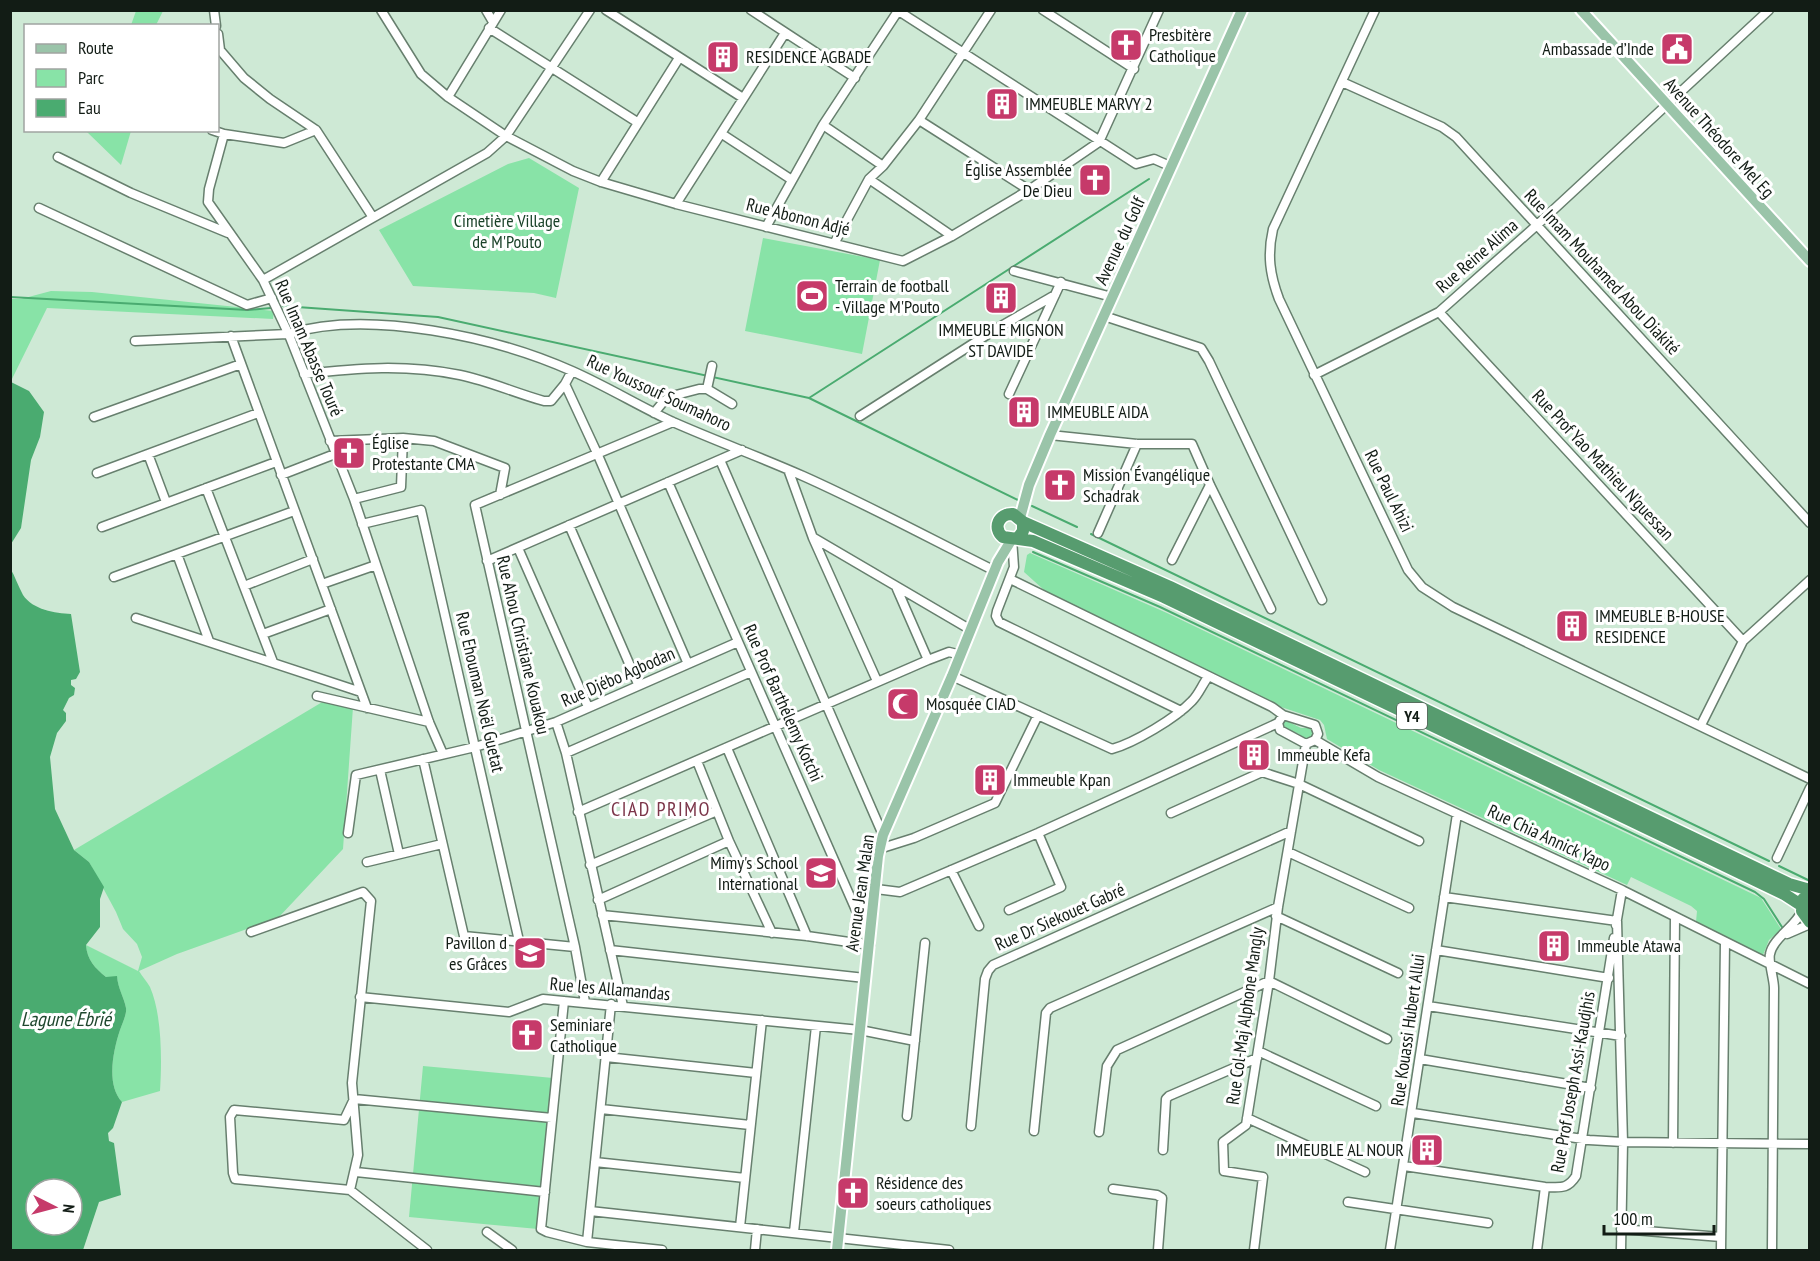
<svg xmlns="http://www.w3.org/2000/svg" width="1820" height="1261" font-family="'PT Sans Narrow',sans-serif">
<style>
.green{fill:#88e3a7}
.water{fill:#4aab70;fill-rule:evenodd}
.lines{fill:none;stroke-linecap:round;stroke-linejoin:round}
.stream{stroke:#4aab70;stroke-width:2}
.minor-casing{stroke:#677f6e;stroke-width:11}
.major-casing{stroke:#fff;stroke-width:14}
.highway-casing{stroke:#fff;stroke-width:15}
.minor{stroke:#fff;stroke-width:8}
.major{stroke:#9ac4a9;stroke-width:10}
.highway{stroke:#579c6f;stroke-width:12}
.labels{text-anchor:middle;stroke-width:6;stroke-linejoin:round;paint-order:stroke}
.shield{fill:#fff;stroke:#59605b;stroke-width:1.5}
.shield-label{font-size:16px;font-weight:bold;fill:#121c15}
.poi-label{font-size:18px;fill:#121c15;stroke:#fff;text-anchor:start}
.street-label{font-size:18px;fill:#121c15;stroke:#fff}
.park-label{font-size:18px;fill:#1a4229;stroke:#fff}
.neighbourhood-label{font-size:20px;letter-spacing:1.5px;fill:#7c364a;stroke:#fff}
.water-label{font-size:20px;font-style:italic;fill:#1f472e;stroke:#fff}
</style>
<rect width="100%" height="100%" fill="#cee9d5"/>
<path class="green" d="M136,11V10L163,11L156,25H131Z
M86,131H131L121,165Z
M529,158L579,188L556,298L534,293L413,286L379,230L508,164Z
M763,238L880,260L862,354L745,331Z
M51,291L92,292L274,311L273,319L47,308L11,381V299H21Z
M1030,553L1167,613L1761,898L1781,929L1769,940L1763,955L1696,922L1697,911L1691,906L1631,877L1627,885L1379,770L1327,739L1324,725L1320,720L1281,707L1044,590L1024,572L1027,555Z
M324,701L353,707L343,849L278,918L177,954L139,971C142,976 147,982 150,987C162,1014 162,1061 160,1091L122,1102C106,1085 113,1051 120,1030C122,1024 127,1014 126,1008C124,997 118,989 117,977H106C95,968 87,960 86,945L138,971L142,957L137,944L123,929L116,912L89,862L74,850Z
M1287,721L1301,728H1311L1313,733L1312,737L1306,740L1299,734L1285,728L1283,722Z
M423,1066L553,1078L538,1229L409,1217Z"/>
<path class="water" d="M11,382L29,391L44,412L40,437L31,460L21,528L11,544Z
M10,568C15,576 18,586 23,595C33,610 55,613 71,614L80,672L76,679L71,680V685L75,688L74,695L69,698L63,710L66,713V721L57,733L50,757L55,809L74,850L89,862L104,887L100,899V927L86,945C87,960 95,968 106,977L117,976C118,989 124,997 126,1008C127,1014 122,1024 120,1030C113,1051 106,1085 122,1102L113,1128L108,1133L109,1141L114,1143L121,1195L99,1202L83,1250H11ZM36,1189H72V1225H36Z"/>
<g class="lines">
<path class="stream" d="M10,297L248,310L271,308
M283,306L438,317L809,398L1018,500
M809,398L1149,179
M1032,506L1077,527
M1091,534L1769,861
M1033,552L1160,607L1755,892L1764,899L1782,927
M1779,866L1808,880"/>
<g class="minor-casing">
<path id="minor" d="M214,10L216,26
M381,10L421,74L448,97L506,136L573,171L601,182L676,204L903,261L952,236L1029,190L1099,142L1159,10
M486,10L493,22
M606,10L743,98
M751,10L855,78
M897,10L1136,164L1154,159L1172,167
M1043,10L1134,69
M1375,10L1273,229C1267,255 1270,275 1279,299L1408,570L1422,587L1453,607L1810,779
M489,28L637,122
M218,34L220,50L244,78L270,99L316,130L372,216
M1342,82L1442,127L1456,137L1810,523
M448,97L501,10
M919,120L1029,190
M823,125L883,166
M212,130L224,134L284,143L316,130
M224,134L209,189L208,202L263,280L289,335L354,499L429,722L443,754
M722,134L792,180
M58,157L131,193L228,233
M869,179L952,236
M601,182L679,58
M676,204L785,33
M39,208L247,305L272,298
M766,227L823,125L898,11
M835,242L869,179L883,166L919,120L991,10
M1014,271L1112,297
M263,280L487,153L506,136L590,10
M1439,312L1743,641
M1104,316L1201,348L1209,361L1322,600
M231,336L367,708
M135,341L288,334C368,309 496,337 572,371C606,386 639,406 673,422C716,441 760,457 803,476C868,505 931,539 995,571
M304,374C358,368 405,364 460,375C489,381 515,393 544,401H551L565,384L572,371
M1314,375L1439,312L1537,225L1769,10
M565,384L597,453L688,664
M707,389L712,366
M1009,394L1061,282
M654,413L664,401L672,396L699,389H707L732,404
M860,416L996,329L1055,295
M94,417L241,364
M1050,435L1137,444H1192L1210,485L1271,609
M330,441L403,438L434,441L505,468L500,495
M148,454L166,502
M720,460L883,835
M789,472L813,538L877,681
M97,473L258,413
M281,475L335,454
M668,482L859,917L870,935
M206,488L273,662
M354,499L401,487L403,438
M362,524L421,510L519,941
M569,525L638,684
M102,527L276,462
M1098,533L1137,444
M814,538L971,630
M1012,539L1014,567L997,611L996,616L999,622L1181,711
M518,548L588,707
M177,554L209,641
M1172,560L1210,485
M487,561L742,450
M114,577L294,511
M1010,579L1272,707L1283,715
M322,584L376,565
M244,586L313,559
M897,589L928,660
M136,618L361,692
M263,634L331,609
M952,676L1112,749C1134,743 1176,718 1192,701C1199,694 1202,685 1208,677
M317,696L429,722
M1283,715L1315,725L1318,734L1315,740L1306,744L1280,730L1278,723Z
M556,722L566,753L623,1006
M1701,725L1743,641L1810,580
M1315,740L1378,777L1622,890L1810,984
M727,748L807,936
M566,753L751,672
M423,759L464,936L575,947
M697,761L729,841L772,933
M380,770L399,854
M578,812L928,660L949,652L961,655
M1171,813L1262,772L1299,784L1419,841
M348,833L356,775L475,747L556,722L738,642
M879,849L914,838L995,803L1038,715
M1288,852L1409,908
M1777,858L1810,788
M367,862L442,844
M590,865L717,811
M951,870L979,926
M876,889L900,892L1038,833L1278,723
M1444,897L1617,921L1623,1142L1621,1250
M598,900L729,841
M1009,910L1061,887L1038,833
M602,915L807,936L870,945
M1276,916L1398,973
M1616,925L1622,890
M251,932L363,892L371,901L352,1083L358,1155L350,1190
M1787,934L1810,924
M610,950L865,978
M1436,950L1609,978
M360,997L509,1012L543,999L860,1030L915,1041
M564,1001L541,1229L547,1232L587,1242L662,1250
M585,1002L575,947L475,505L673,422
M1428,1006L1621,1036
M1258,1051L1376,1106
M606,1057L756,1073
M1420,1059L1591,1088
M601,1109L750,1125
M1413,1113L1589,1140L1623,1142L1810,1144
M907,1116L925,943
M1247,1118L1365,1172
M971,1126L985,979L988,971L993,965L1291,831
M1034,1131L1046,1013L1050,1008L1278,907
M1099,1132L1107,1066L1117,1050L1269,981L1387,1039
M1673,1143L1675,917
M1163,1150L1166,1099L1169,1096L1257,1058
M595,1162L745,1178
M1404,1166L1545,1187C1560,1187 1567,1190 1576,1176L1614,938
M356,1172L545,1192
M1113,1189L1157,1195L1162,1198L1158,1250
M1348,1202L1488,1223
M590,1211L949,1250
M740,1227L762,1020
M1621,1229L1721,1237
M487,1232L512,1250
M794,1232L816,1026
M587,1242L611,1004
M427,1250L350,1190L235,1179L233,1173L230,1117L234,1110L344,1120L354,1099L552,1118
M755,1250L757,1229
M1254,1250L1263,1177L1224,1171L1223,1142L1246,1125L1269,981L1278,907L1306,744
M1390,1250L1457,814
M1537,1250L1545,1187
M1721,1250L1725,942
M1772,1250L1774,988C1774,979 1768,961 1770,954C1773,938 1795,927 1802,911"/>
</g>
<g class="major-casing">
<path id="major" d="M1581,10L1810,261
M1020,518L1029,485L1050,435L1242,10
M837,1250L878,856L883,835L952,676L998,562L1012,539"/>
</g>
<g class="highway-casing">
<path id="highway" d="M1023,522L1170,587L1789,884L1810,890
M1018,538L1023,531V522L1013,514C999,513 992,528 1003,537L1033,541L1164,597L1784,894L1801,905
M1803,899L1802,911L1810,922"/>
</g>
<use href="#minor" class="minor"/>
<use href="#major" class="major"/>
<use href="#highway" class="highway"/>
</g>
<defs>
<g id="church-square" transform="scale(1.725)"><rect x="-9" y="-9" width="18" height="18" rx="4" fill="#c63a6a" stroke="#fff"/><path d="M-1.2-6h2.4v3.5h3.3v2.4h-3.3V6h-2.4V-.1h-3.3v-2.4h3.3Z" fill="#fff"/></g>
<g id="civic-square" transform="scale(1.725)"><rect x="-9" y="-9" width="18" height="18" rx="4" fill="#c63a6a" stroke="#fff"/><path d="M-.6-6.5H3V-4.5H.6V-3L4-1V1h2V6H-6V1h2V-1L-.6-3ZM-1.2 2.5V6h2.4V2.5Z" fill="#fff"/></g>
<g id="building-square" transform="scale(1.725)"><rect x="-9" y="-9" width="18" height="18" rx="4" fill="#c63a6a" stroke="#fff"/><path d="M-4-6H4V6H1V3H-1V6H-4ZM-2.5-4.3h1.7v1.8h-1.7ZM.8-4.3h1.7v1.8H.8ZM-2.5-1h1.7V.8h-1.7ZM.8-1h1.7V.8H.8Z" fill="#fff"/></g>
<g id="stadium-square" transform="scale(1.725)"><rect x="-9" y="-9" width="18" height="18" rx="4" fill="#c63a6a" stroke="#fff"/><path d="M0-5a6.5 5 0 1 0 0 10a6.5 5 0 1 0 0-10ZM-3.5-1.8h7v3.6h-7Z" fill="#fff"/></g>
<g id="mosque-square" transform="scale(1.725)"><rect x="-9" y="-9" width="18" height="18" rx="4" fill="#c63a6a" stroke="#fff"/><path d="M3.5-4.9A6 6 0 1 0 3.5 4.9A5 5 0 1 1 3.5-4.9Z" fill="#fff"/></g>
<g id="school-square" transform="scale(1.725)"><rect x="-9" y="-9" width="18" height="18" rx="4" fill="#c63a6a" stroke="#fff"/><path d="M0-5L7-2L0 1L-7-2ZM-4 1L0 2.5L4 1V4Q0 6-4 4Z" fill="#fff"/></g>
</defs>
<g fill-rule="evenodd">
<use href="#church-square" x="1126" y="45"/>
<use href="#civic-square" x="1677" y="49"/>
<use href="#building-square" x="723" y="57"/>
<use href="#building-square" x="1002" y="104"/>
<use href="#church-square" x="1095" y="180"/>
<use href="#stadium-square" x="812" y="296"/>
<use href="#building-square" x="1001" y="298"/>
<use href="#building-square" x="1024" y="412"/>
<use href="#church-square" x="349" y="453"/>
<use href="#church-square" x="1060" y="485"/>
<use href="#building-square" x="1572" y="626"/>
<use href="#mosque-square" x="903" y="704"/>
<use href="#building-square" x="1254" y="755"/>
<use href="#building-square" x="990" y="780"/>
<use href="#school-square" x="821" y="873"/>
<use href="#building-square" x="1554" y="946"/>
<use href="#school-square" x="530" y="953"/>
<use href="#church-square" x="527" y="1035"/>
<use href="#building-square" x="1427" y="1150"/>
<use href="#church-square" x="853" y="1193"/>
</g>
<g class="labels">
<rect class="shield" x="1397" y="703" width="30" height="26" rx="4.5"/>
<g class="shield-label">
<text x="1412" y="722">Y4</text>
</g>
<g class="poi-label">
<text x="1149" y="41">Presbitère<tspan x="1149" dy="21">Catholique</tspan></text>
<text x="1654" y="55" text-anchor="end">Ambassade d’Inde</text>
<text x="746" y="63">RESIDENCE AGBADE</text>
<text x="1025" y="110">IMMEUBLE MARVY 2</text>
<text x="1072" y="176" text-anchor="end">Église Assemblée<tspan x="1072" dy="21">De Dieu</tspan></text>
<text x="835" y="292">Terrain de football<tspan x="835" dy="21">- Village M'Pouto</tspan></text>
<text x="1001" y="336" text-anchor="middle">IMMEUBLE MIGNON<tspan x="1001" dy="21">ST DAVIDE</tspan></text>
<text x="1047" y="418">IMMEUBLE AIDA</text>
<text x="372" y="449">Église<tspan x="372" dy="21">Protestante CMA</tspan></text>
<text x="1083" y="481">Mission Évangélique<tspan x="1083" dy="21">Schadrak</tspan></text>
<text x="1595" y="622">IMMEUBLE B-HOUSE<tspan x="1595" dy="21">RESIDENCE</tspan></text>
<text x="926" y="710">Mosquée CIAD</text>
<text x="1277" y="761">Immeuble Kefa</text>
<text x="1013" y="786">Immeuble Kpan</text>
<text x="798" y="869" text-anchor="end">Mimy's School<tspan x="798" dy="21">International</tspan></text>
<text x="507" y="949" text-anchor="end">Pavillon d<tspan x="507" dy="21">es Grâces</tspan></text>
<text x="1577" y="952">Immeuble Atawa</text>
<text x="550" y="1031">Seminiare<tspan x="550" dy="21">Catholique</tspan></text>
<text x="1404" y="1156" text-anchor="end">IMMEUBLE AL NOUR</text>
<text x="876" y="1189">Résidence des<tspan x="876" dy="21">soeurs catholiques</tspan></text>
</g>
<g class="street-label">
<text transform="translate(1719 138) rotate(48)" y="6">Avenue Théodore Mel Eg</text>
<text transform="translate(798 217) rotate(14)" y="6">Rue Abonon Adjé</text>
<text transform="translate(1120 241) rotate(-65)" y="6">Avenue du Golf</text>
<text transform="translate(1477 256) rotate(-41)" y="6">Rue Reine Alima</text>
<text transform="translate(1602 272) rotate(47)" y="6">Rue Imam Mouhamed Abou Diakité</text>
<text transform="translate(309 348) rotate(67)" y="6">Rue Imam Abasse Touré</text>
<text transform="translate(659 393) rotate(25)" y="6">Rue Youssouf Soumahoro</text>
<text transform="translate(1603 465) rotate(47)" y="6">Rue Prof Yao Mathieu N'guessan</text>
<text transform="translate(1389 491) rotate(64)" y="6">Rue Paul Ahizi</text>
<text transform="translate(523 645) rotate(77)" y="6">Rue Ahou Christiane Kouakou</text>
<text transform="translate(618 677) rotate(-24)" y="6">Rue Djébo Agbodan</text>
<text transform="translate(480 692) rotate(77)" y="6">Rue Ehouman Noël Guetat</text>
<text transform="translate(783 703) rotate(66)" y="6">Rue Prof Barthélemy Kotchi</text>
<text transform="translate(1549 838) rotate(25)" y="6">Rue Chia Annick Yapo</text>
<text transform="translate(860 893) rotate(-82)" y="6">Avenue Jean Malan</text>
<text transform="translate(1060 917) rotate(-24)" y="6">Rue Dr Siekouet Gabré</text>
<text transform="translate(610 989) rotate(5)" y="6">Rue les Allamandas</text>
<text transform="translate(1245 1016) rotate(-82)" y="6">Rue Col-Maj Alphone Mangly</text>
<text transform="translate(1408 1030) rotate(-82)" y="6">Rue Kouassi Hubert Allui</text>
<text transform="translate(1573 1082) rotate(-80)" y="6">Rue Prof Joseph Assi-Kaudjhis</text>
</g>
<g class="park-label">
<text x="507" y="227">Cimetière Village<tspan x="507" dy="21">de M'Pouto</tspan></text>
</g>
<g class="neighbourhood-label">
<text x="661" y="816">CIAD PRIMO</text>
</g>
<g class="water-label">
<text x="66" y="1026">Lagune Ébrié</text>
</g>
</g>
<rect width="1820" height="1261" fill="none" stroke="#121c15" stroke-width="24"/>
<rect x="24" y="24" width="195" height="108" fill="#ffffff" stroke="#a0a4a1" stroke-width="1.5"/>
<rect x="36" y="44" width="30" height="9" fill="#9ac4a9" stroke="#a0a4a1" stroke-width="1.5"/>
<text x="78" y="54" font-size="18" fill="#121c15">Route</text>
<rect x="36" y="69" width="30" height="18" fill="#88e3a7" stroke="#a0a4a1" stroke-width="1.5"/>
<text x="78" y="84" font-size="18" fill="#121c15">Parc</text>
<rect x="36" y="99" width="30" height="18" fill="#4aab70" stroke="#a0a4a1" stroke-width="1.5"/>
<text x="78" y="114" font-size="18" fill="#121c15">Eau</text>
<g transform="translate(54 1207) rotate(96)"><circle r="28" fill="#ffffff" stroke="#a0a4a1" stroke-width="1.5"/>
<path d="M0-4.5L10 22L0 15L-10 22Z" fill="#c63a6a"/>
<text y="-9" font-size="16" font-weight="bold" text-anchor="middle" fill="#121c15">N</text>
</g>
<path d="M1604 1225v9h110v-9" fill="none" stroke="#121c15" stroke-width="3"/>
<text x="1613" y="1225" font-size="18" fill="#121c15" stroke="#ffffff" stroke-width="4.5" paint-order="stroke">100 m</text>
</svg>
